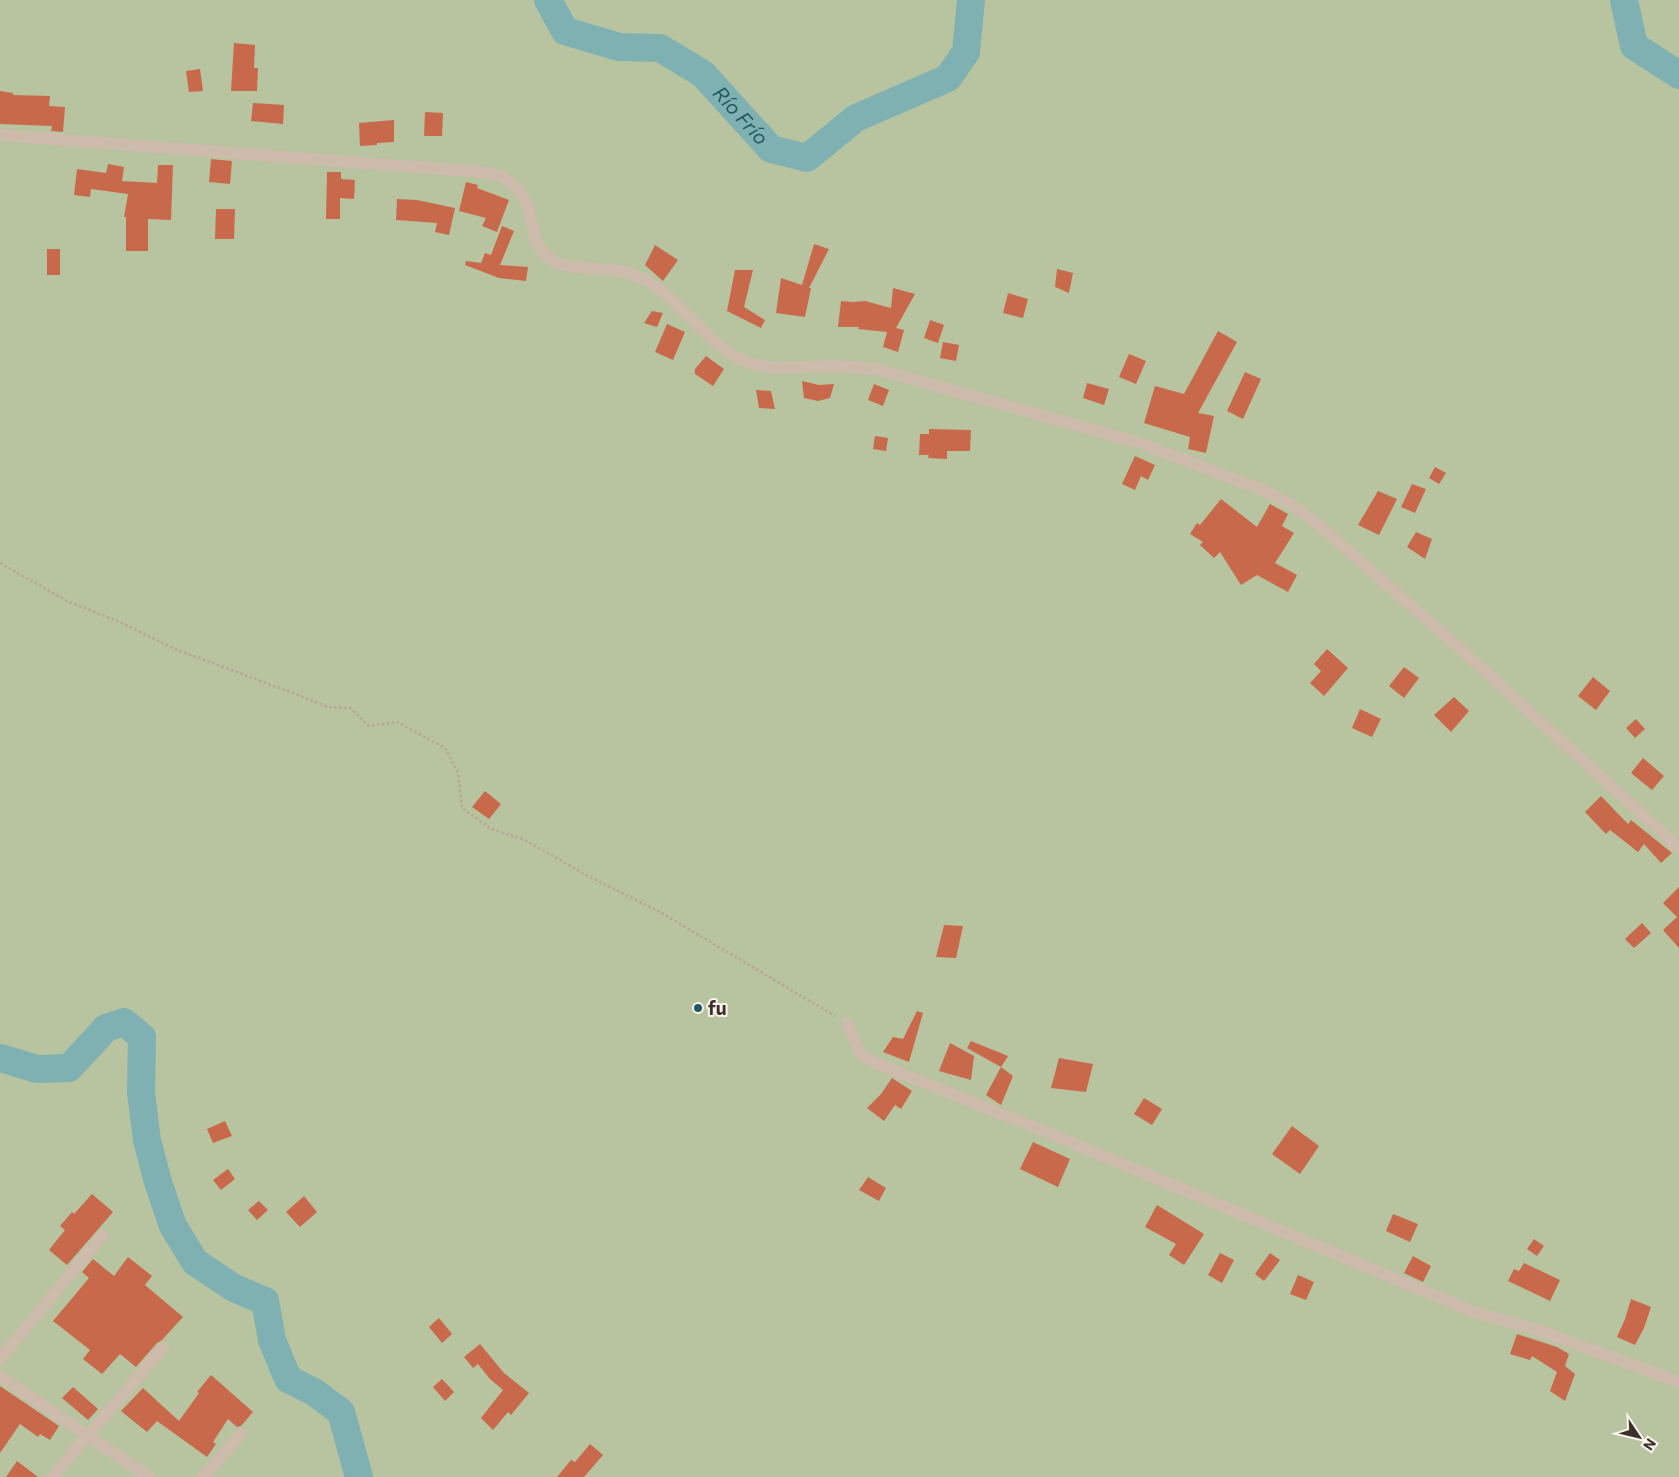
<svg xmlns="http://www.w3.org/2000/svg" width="1679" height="1477" font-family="Commissioner,sans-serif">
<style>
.green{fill:#b8c4a0}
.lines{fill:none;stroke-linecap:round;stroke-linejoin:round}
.river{stroke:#7fb0b2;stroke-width:28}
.building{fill:#c8694b}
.path{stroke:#b9a596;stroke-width:2.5;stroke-dasharray:2.5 2.5;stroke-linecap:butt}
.minor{stroke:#cdbbac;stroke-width:12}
.poi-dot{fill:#1f5a5e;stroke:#fbf5ee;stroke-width:2}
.labels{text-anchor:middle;stroke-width:4;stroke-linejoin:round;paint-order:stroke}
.poi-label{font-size:19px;font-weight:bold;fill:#3b302b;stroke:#fbf5ee;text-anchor:start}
.water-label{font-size:20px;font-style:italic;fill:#1f5a5e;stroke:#fbf5ee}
</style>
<rect width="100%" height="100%" fill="#f4ebe1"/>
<path class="green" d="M0,0H1679V1477H0Z"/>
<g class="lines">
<g class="river">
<path id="s1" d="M548,0L565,31L619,47L660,48L703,74L771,149L807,158L856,118L948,78L966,52L971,0"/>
<path d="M1624,0L1634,46L1679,75"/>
<path d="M0,1058L37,1069L69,1068L106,1028L124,1022L142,1037L141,1093L147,1140L158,1182L173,1226L195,1262L234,1288L265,1301L272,1340L288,1379L314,1392L341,1412L359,1477"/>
</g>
</g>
<path class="building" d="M234,43L255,45L254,68H258L257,91H231Z
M200,69L203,91L189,92L186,71Z
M0,91L13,93V95L50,96L49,106L65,107L63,132L51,131L52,126L0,124Z
M253,103L284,105L283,124L251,121Z
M425,112L443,113L442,136H424Z
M394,120V142L377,143V145L360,146L359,123Z
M211,159L232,161L230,184L209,182Z
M108,164L124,167L122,181L157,183L158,165H173L171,220L148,219V251H126V217H124L128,194L91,189L90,197L74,195L77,169L106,173Z
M327,172H341V179L355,180L354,199L340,198V219H326Z
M466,182L478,185L477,188L509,200L497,232L482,226L486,218L459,211Z
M397,199L417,200L455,208L449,235L435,232L437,223L396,220Z
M216,209H235L234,239H215Z
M502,226L514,231L500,265L528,267L526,281L499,278L465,265L466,261L481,263L485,253L491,255Z
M814,244L829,249L809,288H811L805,317L776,313L781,278L802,285Z
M655,245L678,260L663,281L645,265Z
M47,249H60V275H47Z
M1057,269L1073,273L1069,293L1055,287Z
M735,270H753L744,307L765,320L761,328L727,311Z
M893,288L915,294L896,328L904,330L898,352L883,347L887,332L858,329L859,327H838L841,301L853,302L865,301L891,308Z
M1008,293L1028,299L1023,318L1003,313Z
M652,311L663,313L657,327L644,323Z
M930,320L944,325L938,343L924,338Z
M667,324L685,332L673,360L655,352Z
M1218,331L1237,342L1198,413L1214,416L1206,453L1188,449L1190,437L1144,423L1155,386L1184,394Z
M943,342L959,345L956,361L940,358Z
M1129,354L1146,361L1136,384L1119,377Z
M706,356L724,369L713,386L695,374V369Z
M1245,372L1261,379L1243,419L1227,411Z
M802,381L819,385L834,384L830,398L818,401L804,398Z
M1087,383L1109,389L1104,405L1083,398Z
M874,384L889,390L883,406L868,400Z
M756,390L771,391L775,409L759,408Z
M929,429L971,430L970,451H947V459L928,458L929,455H919L920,434H929Z
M875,436L888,438L886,451L873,449Z
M1135,456L1155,465L1148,480L1141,476L1135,490L1122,484Z
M1435,467L1446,473L1439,484L1429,478Z
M1412,484L1426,489L1415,513L1401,507Z
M1378,491L1397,499L1379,535L1358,525Z
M1221,499L1257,527L1270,504L1288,514L1282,526L1294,533L1275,563L1297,575L1288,592L1257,575L1241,585L1220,552L1214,558L1200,545L1203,542L1190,534L1197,523L1200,525Z
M1416,532L1432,539L1425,559L1407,547Z
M1327,649L1348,668L1324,696L1310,683L1321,671L1314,664Z
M1404,667L1419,678L1404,698L1389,686Z
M1593,677L1610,691L1596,710L1578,696Z
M1454,697L1469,711L1451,732L1434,715Z
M1360,709L1381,719L1372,737L1352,728Z
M1636,719L1645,729L1635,738L1626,728Z
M1643,758L1664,776L1652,790L1631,773Z
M485,791L501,804L489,819L472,807Z
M1601,796L1628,824L1631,820L1672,853L1661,863L1644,844L1638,852L1610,830L1606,834L1585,812Z
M1679,887V948L1663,930L1677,917L1663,903Z
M1642,923L1651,933L1634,948L1625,939Z
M944,925L963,926L956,958L936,957Z
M917,1011L923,1013L909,1062L883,1052L893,1037L903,1039Z
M971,1041L1008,1056L1001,1067L967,1048Z
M950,1043L974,1056L971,1080L939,1071Z
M1059,1058L1093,1064L1086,1092L1051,1088Z
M1001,1067L1013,1076L1001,1105L986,1095Z
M892,1078L912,1091L901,1109L895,1105L884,1121L867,1108L881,1094Z
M1144,1098L1162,1109L1152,1125L1134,1114Z
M225,1121L232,1136L213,1143L207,1129Z
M1292,1126L1319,1146L1300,1174L1272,1154Z
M1033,1142L1070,1159L1058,1187L1020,1169Z
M228,1169L235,1179L221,1190L213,1180Z
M868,1177L886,1188L879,1201L859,1190Z
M92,1194L113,1212L67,1265L49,1250L65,1230L60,1226L72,1212L74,1214Z
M304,1196L317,1212L300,1227L286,1212Z
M259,1201L268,1210L257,1220L248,1210Z
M1157,1205L1204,1234L1184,1265L1169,1255L1176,1244L1145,1227Z
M1393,1214L1418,1224L1410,1242L1386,1231Z
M1534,1239L1544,1246L1537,1256L1527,1249Z
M1220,1253L1234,1260L1222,1283L1208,1275Z
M1270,1253L1280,1260L1264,1281L1255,1274Z
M1413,1256L1431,1266L1423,1282L1404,1273Z
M128,1257L152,1276L145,1285L183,1317L162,1340L157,1343L136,1367L120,1354L102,1374L83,1359L90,1350L53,1321L89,1278L82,1272L93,1259L114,1276Z
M1524,1263L1560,1280L1550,1301L1508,1281L1514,1269L1519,1271Z
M1298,1275L1314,1282L1306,1300L1290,1294Z
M1631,1299L1651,1307L1644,1328L1635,1345L1617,1337L1625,1319Z
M439,1318L452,1334L442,1343L429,1327Z
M1517,1334L1557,1347L1569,1354L1565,1366L1575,1374L1565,1401L1550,1391L1557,1372L1532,1356L1530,1360L1510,1354Z
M480,1344L504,1373L529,1393L511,1415L508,1412L493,1430L481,1418L503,1390L490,1379L478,1364L473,1368L464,1357Z
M211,1375L253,1412L241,1426L237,1427L228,1419L213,1442L216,1444L207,1457L157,1421L147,1432L121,1411L143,1388L179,1421L199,1393L197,1392Z
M442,1379L454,1392L445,1401L433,1387Z
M0,1386L59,1426L50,1440L40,1434L38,1437L20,1424L0,1453Z
M73,1387L98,1409L88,1420L62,1398Z
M590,1444L603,1455L584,1477H557L571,1460L575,1462Z
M17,1461L38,1477H6Z"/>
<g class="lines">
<path class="path" d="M0,563L67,601L124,624L175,649L306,698L328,707L350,708L369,726L397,722L445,748L458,773L462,808L491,829L525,840L586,875L660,912L835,1016"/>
<path class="minor" d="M0,135L482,172L502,176L519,190L528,206L535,239L543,253L556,263L574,267L622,271L647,280L668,296L717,344L735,357L756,365L774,368L835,366L876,369L1137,442L1263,490L1292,505L1314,521L1466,654L1679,848
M847,1023L860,1053L873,1062L1051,1134L1474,1312L1538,1330L1679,1382
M0,1359L102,1236
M0,1376L149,1477
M52,1477L163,1348
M203,1477L241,1434"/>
</g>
<circle class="poi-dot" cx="698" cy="1008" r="5"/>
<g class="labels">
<g class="poi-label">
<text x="708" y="1015">fu</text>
</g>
<g class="water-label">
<text dy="7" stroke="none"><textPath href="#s1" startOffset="239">Río Frío</textPath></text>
</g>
</g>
<g transform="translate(1639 1437) rotate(125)" stroke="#fbf5ee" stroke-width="4" paint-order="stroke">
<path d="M0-4L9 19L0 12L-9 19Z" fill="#3b302b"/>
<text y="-8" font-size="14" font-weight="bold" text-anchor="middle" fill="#3b302b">N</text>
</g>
</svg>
